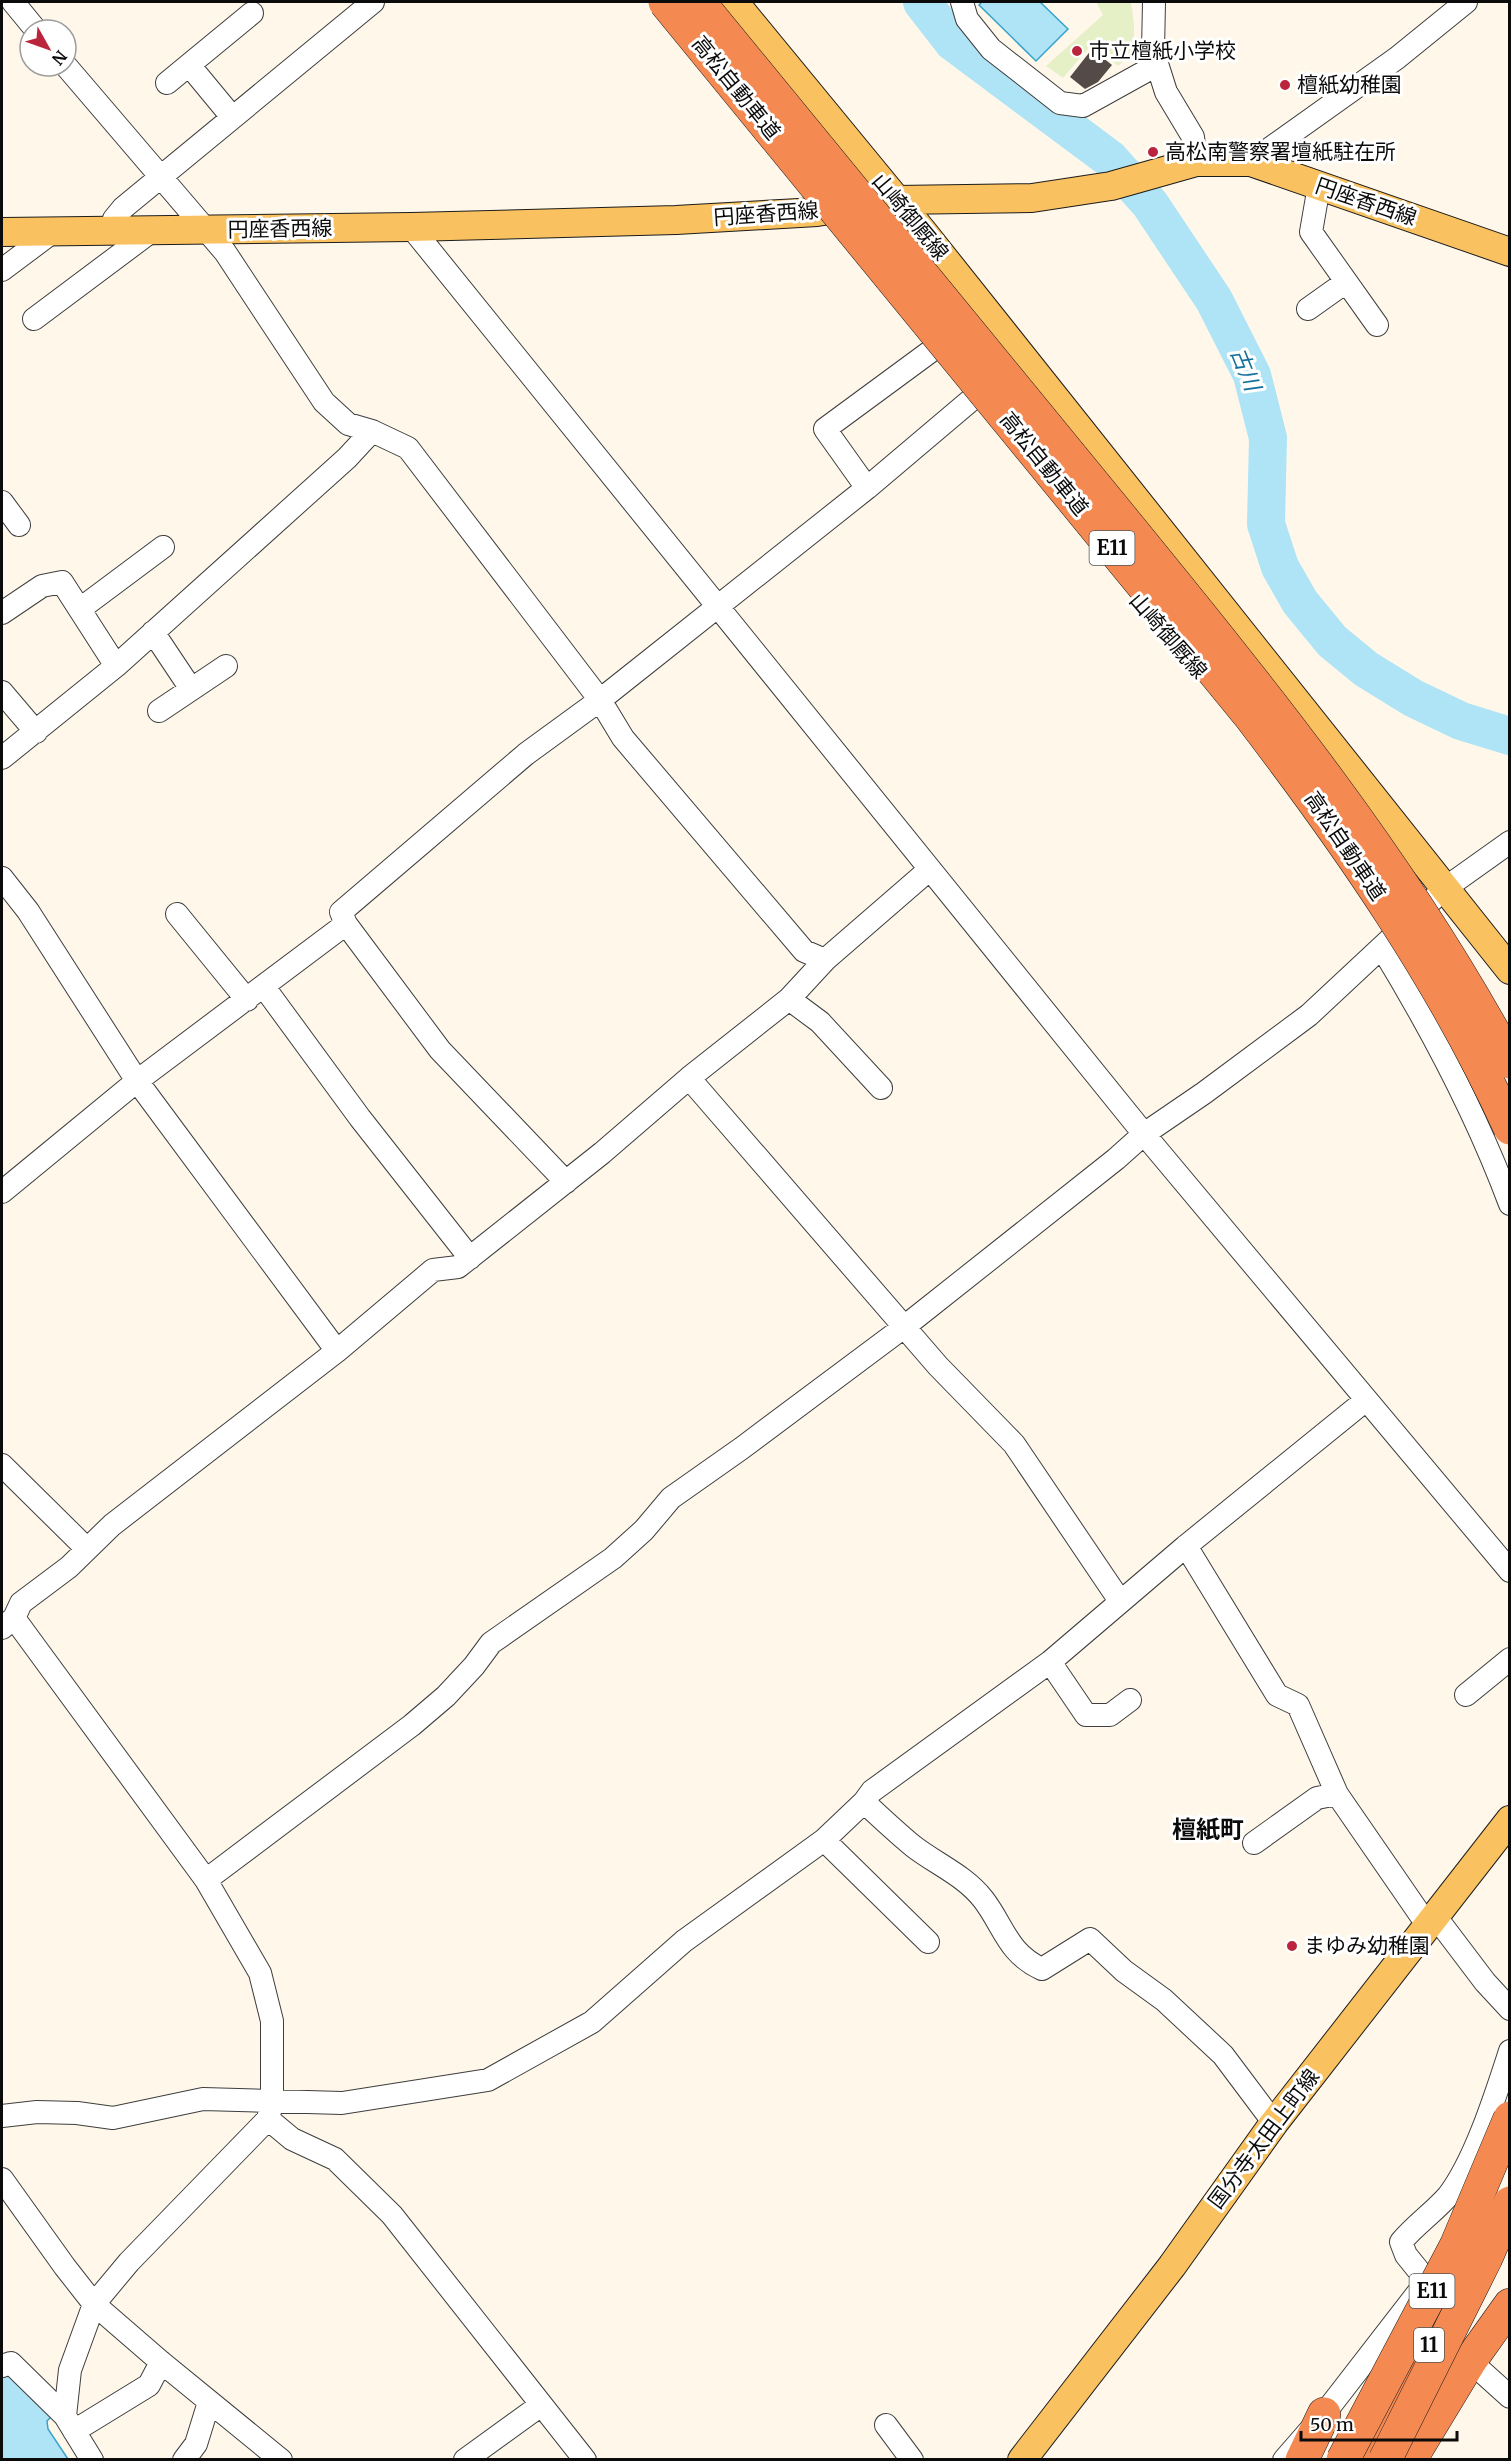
<svg xmlns="http://www.w3.org/2000/svg" width="1511" height="2461" font-family="Merriweather,'Noto Sans JP',serif">
<style>
.pitch{fill:#e6f0c6}
.water{fill:#afe4f6;stroke:#36a3cd;stroke-width:1.5}
.lines{fill:none;stroke-linecap:round;stroke-linejoin:round}
.river{stroke:#afe4f6;stroke-width:38}
.building{fill:#544b48}
.minor-casing{stroke:#3e3e3e;stroke-width:24}
.major-casing{stroke:#1c1c1c;stroke-width:30}
.highway-casing{stroke:#1c1c1c;stroke-width:34}
.minor{stroke:#fff;stroke-width:22}
.major{stroke:#f9c160;stroke-width:28}
.highway{stroke:#f58952;stroke-width:33}
.highway-bridge-casing{stroke:#1c1c1c;stroke-width:34;stroke-linecap:butt}
.highway-bridge{stroke:#f58952;stroke-width:33}
.poi-dot{fill:#bb243d;stroke:#fff;stroke-width:2}
.labels{text-anchor:middle;stroke-width:6;stroke-linejoin:round;paint-order:stroke}
.shield{fill:#fff;stroke:#545454;stroke-width:1.5}
.shield-label{font-size:20px;font-weight:bold;fill:#0b0b0b}
.poi-label{font-size:21px;fill:#0b0b0b;stroke:#fff;text-anchor:start}
.street-label{font-size:21px;fill:#0b0b0b;stroke:#fff}
.water-label{font-size:22px;font-style:italic;fill:#15729c;stroke:#fff}
.quarter-label{font-size:24px;font-weight:bold;fill:#0b0b0b;stroke:#fff}
</style>
<rect width="100%" height="100%" fill="#fff8ea"/>
<path class="pitch" d="M1096,2H1131C1134,24 1140,51 1118,66L1093,43L1063,78L1046,66L1103,15Z"/>
<path class="water" d="M982,2H1040L1068,29L1036,61L979,5Z
M7,2373L53,2415L47,2421L48,2429L68,2459L2,2460V2374Z"/>
<g class="lines">
<path class="river" d="M922,2L953,42L1110,159L1150,204L1214,300L1252,375L1268,438L1266,524L1280,567L1300,602L1332,641L1366,669L1413,698L1461,721L1510,736"/>
</g>
<path class="building" d="M1092,49L1112,65L1098,82L1085,89L1070,77Z"/>
<g class="lines">
<g class="minor-casing">
<path id="minor" d="M13,2L36,30
M962,2L967,19L991,49L1060,103L1083,106L1157,65
M1154,2L1153,51L1166,92L1193,137L1196,162
M189,65L232,117
M66,66L225,252L324,402L348,424L372,431L408,448L600,700L623,738L804,951L825,960
M167,83L252,13
M1251,162L1397,58L1466,2
M1319,186L1311,232L1377,325
M411,227L1144,1134L1510,1571
M111,231L114,219L123,208L373,2
M2,270L54,231
M1308,309L1346,282
M34,319L153,230
M867,488L825,429L931,351
M2,502L19,525
M80,609L163,547
M2,613L42,586L62,582L116,666
M153,632L191,689
M2,692L36,732
M159,711L226,666
M2,758L116,666L347,458L372,431
M2,878L28,911L137,1081L337,1351
M177,914L247,1000
M346,924L440,1050L566,1182
M1382,948C1432,1030 1476,1113 1510,1204
M264,987L360,1118L470,1258
M789,999L820,1022L881,1088
M689,1078L938,1366L1014,1444L1120,1601
M2,1192L137,1081L346,924L341,912L526,754L600,700L867,488L971,400
M2,1465L87,1549
M1186,1546L1277,1695L1298,1705L1337,1794L1428,1926
M14,1618L206,1880L260,1973L272,2021V2103L268,2119L129,2262L94,2304L70,2370L65,2416
M2,1628L14,1618L21,1603L69,1567L112,1525L337,1351L433,1270L458,1267L602,1153L689,1078L789,999L825,960L930,869
M1050,1662L1086,1715H1110L1130,1700
M1466,1695L1510,1659
M864,1802C880,1817 896,1832 913,1846C936,1864 964,1875 983,1899C1004,1926 1007,1953 1042,1969L1090,1939L1124,1971L1164,2000L1223,2055L1274,2123
M824,1840L928,1942
M1254,1843L1317,1798L1337,1794
M206,1880L412,1725L446,1696L474,1666L491,1643L613,1558L644,1530L671,1498L742,1448L904,1327L1116,1159L1144,1134L1204,1093L1309,1015L1444,889L1510,842
M1435,1916L1485,1982L1510,2009
M2,2116L37,2112L77,2113L113,2118L203,2099L342,2103L488,2080L592,2022L684,1941L824,1840L864,1802L872,1791L1050,1662L1186,1546L1366,1400
M268,2119L292,2139L335,2159L392,2215L585,2460
M2,2179L65,2267L94,2304L161,2362L281,2460
M1427,2281L1406,2255L1401,2242C1415,2225 1434,2212 1448,2196C1475,2161 1496,2094 1510,2051
M1470,2361L1510,2397
M2,2366L11,2363L65,2416L92,2460
M886,2425L912,2460
M74,2431L149,2385L161,2362
M184,2460L196,2444L209,2402
M465,2460L541,2405
M1284,2460L1324,2414L1420,2290"/>
</g>
<g class="major-casing">
<path id="major" d="M734,2L923,232L1510,970
M2,232L411,227L676,220L817,212L896,200L1032,198L1111,186L1196,162H1251L1510,252
M1022,2460L1172,2266L1274,2123L1510,1820"/>
</g>
<g class="highway-casing">
<path id="highway" d="M1363,2450L1428,2347
M1302,2460L1324,2414
M1410,2460L1470,2361L1510,2305"/>
</g>
<use href="#minor" class="minor"/>
<use href="#major" class="major"/>
<use href="#highway" class="highway"/>
<g class="highway-bridge-casing">
<path id="highway-bridge" d="M665,2L1249,715C1348,844 1442,979 1510,1128
M699,2C837,169 974,337 1112,506C1257,684 1401,859 1510,1062
M1343,2460L1456,2246L1510,2118
M1385,2460L1486,2258L1510,2203"/>
</g>
<use href="#highway-bridge" class="highway-bridge"/>
</g>
<g class="poi-dot">
<circle cx="1077" cy="51" r="6"/>
<circle cx="1285" cy="85" r="6"/>
<circle cx="1153" cy="152" r="6"/>
<circle cx="1292" cy="1946" r="6"/>
</g>
<g class="labels">
<g class="shield">
<rect x="1089.5" y="531" width="45" height="34" rx="4.5"/>
<rect x="1409.5" y="2274" width="45" height="34" rx="4.5"/>
<rect x="1414" y="2328" width="30" height="34" rx="4.5"/>
</g>
<g class="shield-label">
<text x="1112" y="555">E11</text>
<text x="1432" y="2298">E11</text>
<text x="1429" y="2352">11</text>
</g>
<g class="poi-label">
<text x="1089" y="58">市立檀紙小学校</text>
<text x="1297" y="92">檀紙幼稚園</text>
<text x="1165" y="159">高松南警察署壇紙駐在所</text>
<text x="1304" y="1953">まゆみ幼稚園</text>
</g>
<g class="street-label">
<text transform="translate(736 88) rotate(51)" y="7">高松自動車道</text>
<text transform="translate(1366 202) rotate(19)" y="7">円座香西線</text>
<text transform="translate(766 214) rotate(-4)" y="7">円座香西線</text>
<text transform="translate(910 217) rotate(50)" y="7">山崎御厩線</text>
<text transform="translate(280 229) rotate(-1)" y="7">円座香西線</text>
<text transform="translate(1044 464) rotate(51)" y="7">高松自動車道</text>
<text transform="translate(1168 636) rotate(49)" y="7">山崎御厩線</text>
<text transform="translate(1345 846) rotate(56)" y="7">高松自動車道</text>
<text transform="translate(1264 2139) rotate(-53)" y="7">国分寺太田上町線</text>
</g>
<g class="water-label">
<text transform="translate(1246 369) rotate(68)" y="8">古川</text>
</g>
<g class="quarter-label">
<text x="1208" y="1838">檀紙町</text>
</g>
</g>
<rect width="1511" height="2461" fill="none" stroke="#0b0b0b" stroke-width="6"/>
<g transform="translate(48 48) rotate(130)"><circle r="28" fill="#ffffff" stroke="#9d9d9d" stroke-width="1.5"/>
<path d="M0-4.5L10 22L0 15L-10 22Z" fill="#bb243d"/>
<text y="-9" font-size="16" font-weight="bold" text-anchor="middle" fill="#0b0b0b">N</text>
</g>
<path d="M1301 2431v9h156v-9" fill="none" stroke="#0b0b0b" stroke-width="3"/>
<text x="1310" y="2431" font-size="18" fill="#0b0b0b" stroke="#ffffff" stroke-width="4.5" paint-order="stroke">50 m</text>
</svg>
